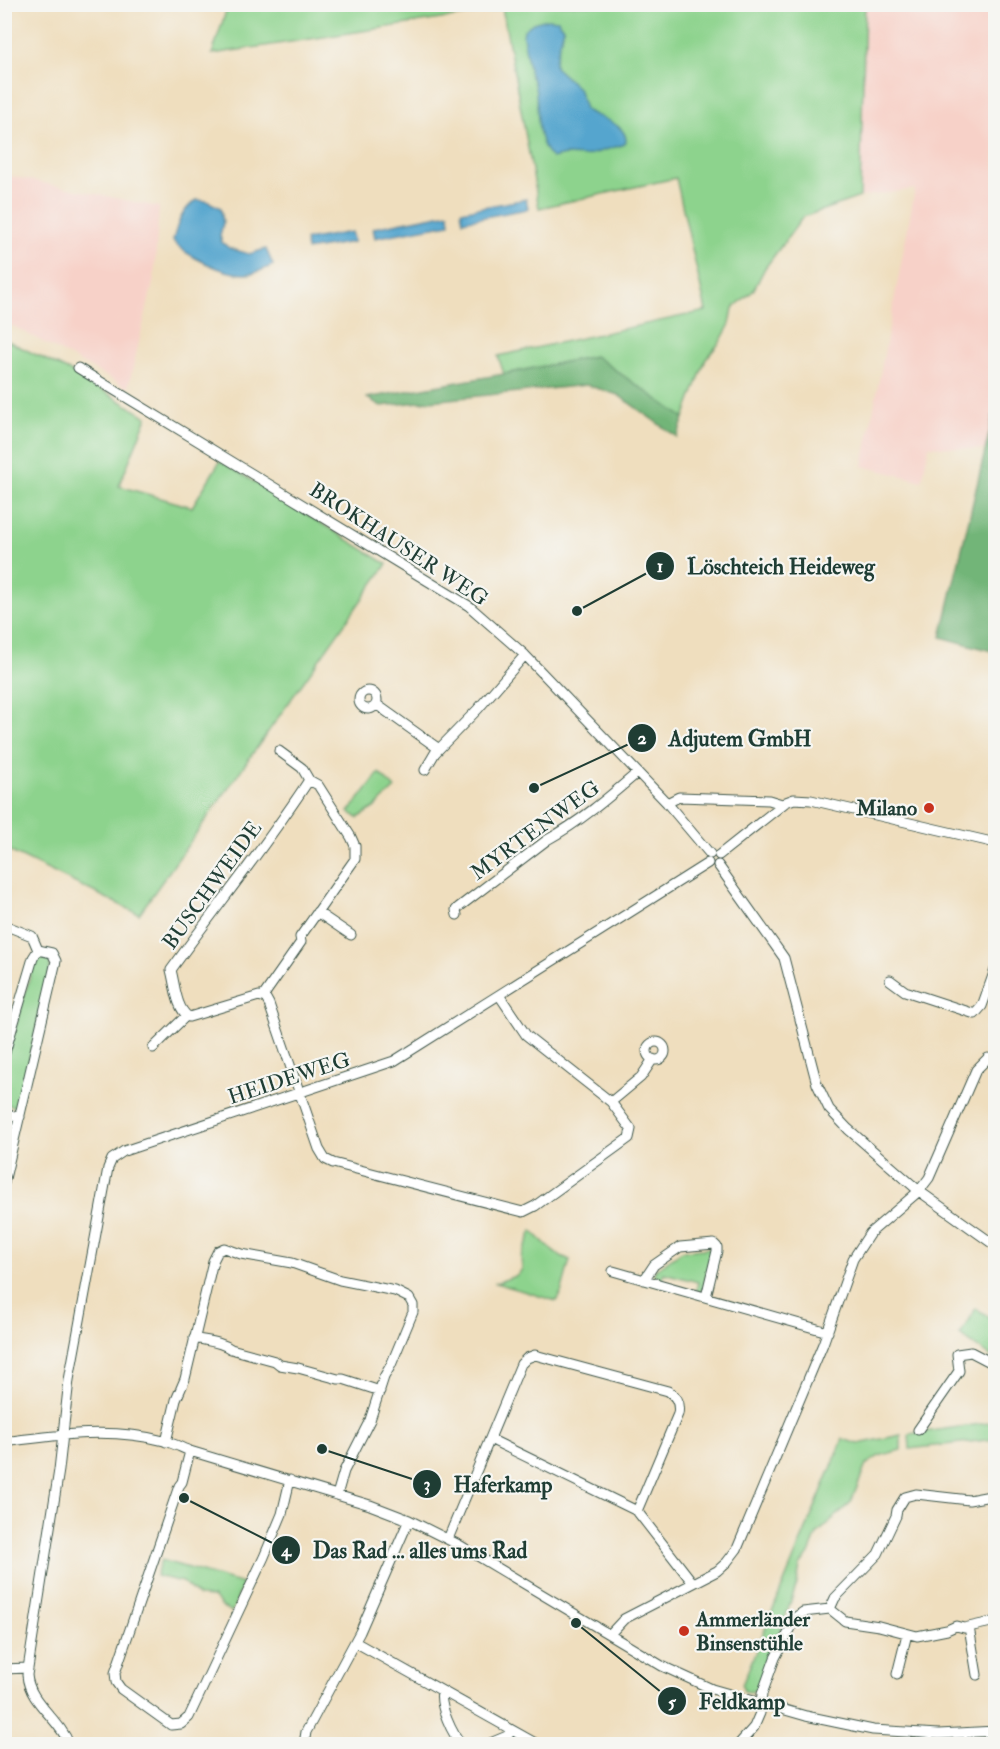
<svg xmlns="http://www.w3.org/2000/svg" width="1000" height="1749" font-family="'IM FELL Double Pica',serif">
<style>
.built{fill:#f7d1c8}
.green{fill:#8dd38d;stroke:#568860;stroke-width:1.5}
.forest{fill:#72b578;stroke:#487956;stroke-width:1.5}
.water{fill:#54a5ce;stroke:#3a7181;stroke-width:1.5}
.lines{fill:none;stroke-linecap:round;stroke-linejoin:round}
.minor-casing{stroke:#3e5549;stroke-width:11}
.minor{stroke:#fff;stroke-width:9}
.poi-dot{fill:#c8321e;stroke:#f6f6f2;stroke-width:2}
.labels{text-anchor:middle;stroke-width:4.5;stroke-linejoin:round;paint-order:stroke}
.street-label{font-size:21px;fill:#1f3d34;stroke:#f6f6f2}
.poi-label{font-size:21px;font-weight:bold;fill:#1f3d34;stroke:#f6f6f2;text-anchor:end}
.leader{fill:none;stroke:#1f3d34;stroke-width:2}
.callout-dot{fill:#1f3d34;stroke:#f6f6f2;stroke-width:2}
.mark-label{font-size:18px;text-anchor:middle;font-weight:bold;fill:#fff}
.callout-label{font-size:22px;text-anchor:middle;font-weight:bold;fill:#1f3d34;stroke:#f6f6f2;stroke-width:4.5;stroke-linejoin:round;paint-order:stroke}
</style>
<rect width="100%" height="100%" fill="#f6f6f2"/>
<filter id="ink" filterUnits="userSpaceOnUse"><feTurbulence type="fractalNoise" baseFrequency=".0167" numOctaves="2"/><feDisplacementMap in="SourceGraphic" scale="12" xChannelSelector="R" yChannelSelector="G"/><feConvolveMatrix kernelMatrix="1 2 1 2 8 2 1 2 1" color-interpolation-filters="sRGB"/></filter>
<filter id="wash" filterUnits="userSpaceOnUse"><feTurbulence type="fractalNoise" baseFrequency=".008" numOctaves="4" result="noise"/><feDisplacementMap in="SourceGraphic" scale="24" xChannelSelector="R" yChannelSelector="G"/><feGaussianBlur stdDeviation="1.35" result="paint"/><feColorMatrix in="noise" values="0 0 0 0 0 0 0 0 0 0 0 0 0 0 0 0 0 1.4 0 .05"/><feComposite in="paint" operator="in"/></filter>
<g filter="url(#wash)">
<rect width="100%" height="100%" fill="#efdebe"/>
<path class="built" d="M865,5H995V409L985,450L929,446L922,481L863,466L915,189L860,197Z
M5,175L159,207L154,279L128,388L15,327L5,324Z"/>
<path class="green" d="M228,5H865L860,197L803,217L765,268L753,291L733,308L730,324L720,342L706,359L684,418L595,356L504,374L498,356L706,311L676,178L539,208L502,7L493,11L212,54Z
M4,339L77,375L147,417L119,486L192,507L220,461L387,564L139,914L5,849Z
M379,773L395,788L374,808L358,818L349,812Z
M41,957L46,958L50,962V970L18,1108L5,1104V1064L34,962Z
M532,1231L555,1253L570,1260L561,1293L556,1301L496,1283L518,1275L522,1269L521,1257Z
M710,1248L712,1255L703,1289L700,1292L696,1291L698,1282L664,1273L661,1281L656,1279L654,1273L656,1269L682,1251Z
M976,1308L995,1322V1359L960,1335Z
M995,1422V1439L910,1449L909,1434Z
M901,1435V1450L879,1456L866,1465L851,1502L817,1534L809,1554L800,1566L797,1584L785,1618L758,1688L751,1692L744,1691L742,1685L843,1439L858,1444Z
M161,1560L243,1584L232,1612L222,1607L213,1597L198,1596L183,1582L156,1576Z"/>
<path class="forest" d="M595,356L684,418L677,437L618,395L587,385L381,406L367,398L504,374Z
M995,409V652L941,637Z"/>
<path class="water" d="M547,19L558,20L564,28L555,60V67L578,88L585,109L589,112C602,119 627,124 626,142L622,145L585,156L565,155L552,158C530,138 543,92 530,75L523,36L524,30L533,23Z
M526,199L528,209L463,221L461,211Z
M197,200L207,201L221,208L223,223L220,236L222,242L229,248L249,254L266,249L273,265C264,269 256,274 246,274C226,275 185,256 173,241C177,224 182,209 197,200Z
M449,213L450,224L375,238L373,228Z
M351,232L354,242L307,250L305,240Z"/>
</g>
<g filter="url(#ink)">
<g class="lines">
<g class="minor-casing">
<path id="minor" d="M78,368L469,606L525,655L667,803L710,854
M359 700a9 9 0 1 1 18 0a9 9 0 1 1-18 0Z
M376,704L439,749
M279,751L302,768L309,780L318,785L351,837L355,846V859L300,937L301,942L264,995L269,1004L319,1149L325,1159L333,1163L523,1212L535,1206L629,1138L631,1129L611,1102L526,1035L499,995
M425,770L435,753L478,709L525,655
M667,803L679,797L769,800L782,804
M719,855L786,802L794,799L811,800L996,843
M718,865L784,958L817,1084L829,1109L848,1129L919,1191L996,1246
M317,912L351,935
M457,915L456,910L459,907L547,840C580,822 609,797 637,773
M4,925L32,936L38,950L52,953L56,961L4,1183
M890,980L905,991L975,1014L982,1006L996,967
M265,998L259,996L189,1017C176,1009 175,984 171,970C217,906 266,846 309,780
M647 1051a9 9 0 1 1 18 0a9 9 0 1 1-18 0Z
M153,1048L186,1016
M4,1056L33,958L38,950
M611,1102L641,1077L653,1059
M4,1114L20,1117
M613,1271L828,1332
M644,1280L654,1265L680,1247L714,1244L717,1247V1251L706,1297
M194,1338C206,1341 220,1341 231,1349L275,1361L280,1365L298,1368L338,1379H343L380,1391
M918,1430L959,1371L957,1354L971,1352L996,1365
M490,1439L637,1511L693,1583
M4,1442C57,1435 111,1427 164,1441C173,1443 182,1448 190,1451L370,1505L409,1520L461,1546L662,1666L712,1689L806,1716L873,1730L939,1734L996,1731
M166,1442L176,1400L185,1379L213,1261L218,1251L224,1248L241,1254L292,1263L340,1280L395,1291L409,1298L413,1305V1312L391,1365L384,1377L370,1420L344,1471L337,1495
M190,1451L182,1482L179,1486L115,1673L116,1682L121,1689L171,1725L181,1724L189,1717L264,1557L282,1514L290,1480
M448,1539L521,1364L527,1358L535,1355L668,1391C676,1396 680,1404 678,1414L637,1511
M830,1609L835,1598L878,1554L896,1516L897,1510L905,1497L916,1494L969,1500L996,1495
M969,1627L977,1675
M610,1634L624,1619L717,1571L727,1562L737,1549L823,1344L853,1259L870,1233L919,1191L929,1178L976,1070L988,1058
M355,1642L537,1744
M4,1669L28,1668
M897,1674L907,1634
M442,1692C439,1705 452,1735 462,1744
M69,1744C60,1719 29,1703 27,1675L59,1470L69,1380L108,1168L112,1159L124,1151L394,1061L708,863
M304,1744L306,1732L360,1632L409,1520
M488,1744L507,1736L512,1730
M739,1744L754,1727L760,1713L762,1694L775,1658L791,1628L793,1619L803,1612L830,1609L845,1621L879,1626L917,1636L947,1630L956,1626L964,1628L996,1621"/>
</g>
<use href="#minor" class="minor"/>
</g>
</g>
<g class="poi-dot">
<circle cx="929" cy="808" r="6"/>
<circle cx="684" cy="1631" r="6"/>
</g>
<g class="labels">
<g class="street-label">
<text transform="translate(399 544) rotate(33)" y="7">BROKHAUSER WEG</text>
<text transform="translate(535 830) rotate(-36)" y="7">MYRTENWEG</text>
<text transform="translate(212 885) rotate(-54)" y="7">BUSCHWEIDE</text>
<text transform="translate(289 1078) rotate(-18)" y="7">HEIDEWEG</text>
</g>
<g class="poi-label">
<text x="917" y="815">Milano</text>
<text x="696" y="1626" text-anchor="start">Ammerländer<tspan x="696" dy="24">Binsenstühle</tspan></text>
</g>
</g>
<path class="leader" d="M577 611L660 566M534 788L642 738M322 1449L427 1484M184 1498L286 1550M576 1623L672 1701"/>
<g class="callout-dot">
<circle cx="577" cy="611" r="6"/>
<circle cx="534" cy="788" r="6"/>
<circle cx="322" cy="1449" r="6"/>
<circle cx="184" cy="1498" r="6"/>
<circle cx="576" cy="1623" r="6"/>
<circle cx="660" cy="566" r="15"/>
<circle cx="642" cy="738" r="15"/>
<circle cx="427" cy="1484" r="15"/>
<circle cx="286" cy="1550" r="15"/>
<circle cx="672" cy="1701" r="15"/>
</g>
<g class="mark-label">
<text x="660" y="572">1</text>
<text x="642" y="744">2</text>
<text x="427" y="1490">3</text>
<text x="286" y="1556">4</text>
<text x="672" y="1708">5</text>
</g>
<g class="callout-label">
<text x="781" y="574">Löschteich Heideweg</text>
<text x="740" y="746">Adjutem GmbH</text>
<text x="503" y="1492">Haferkamp</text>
<text x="420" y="1558">Das Rad ... alles ums Rad</text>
<text x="742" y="1709">Feldkamp</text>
</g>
<rect width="1000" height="1749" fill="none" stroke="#f6f6f2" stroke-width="24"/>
</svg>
